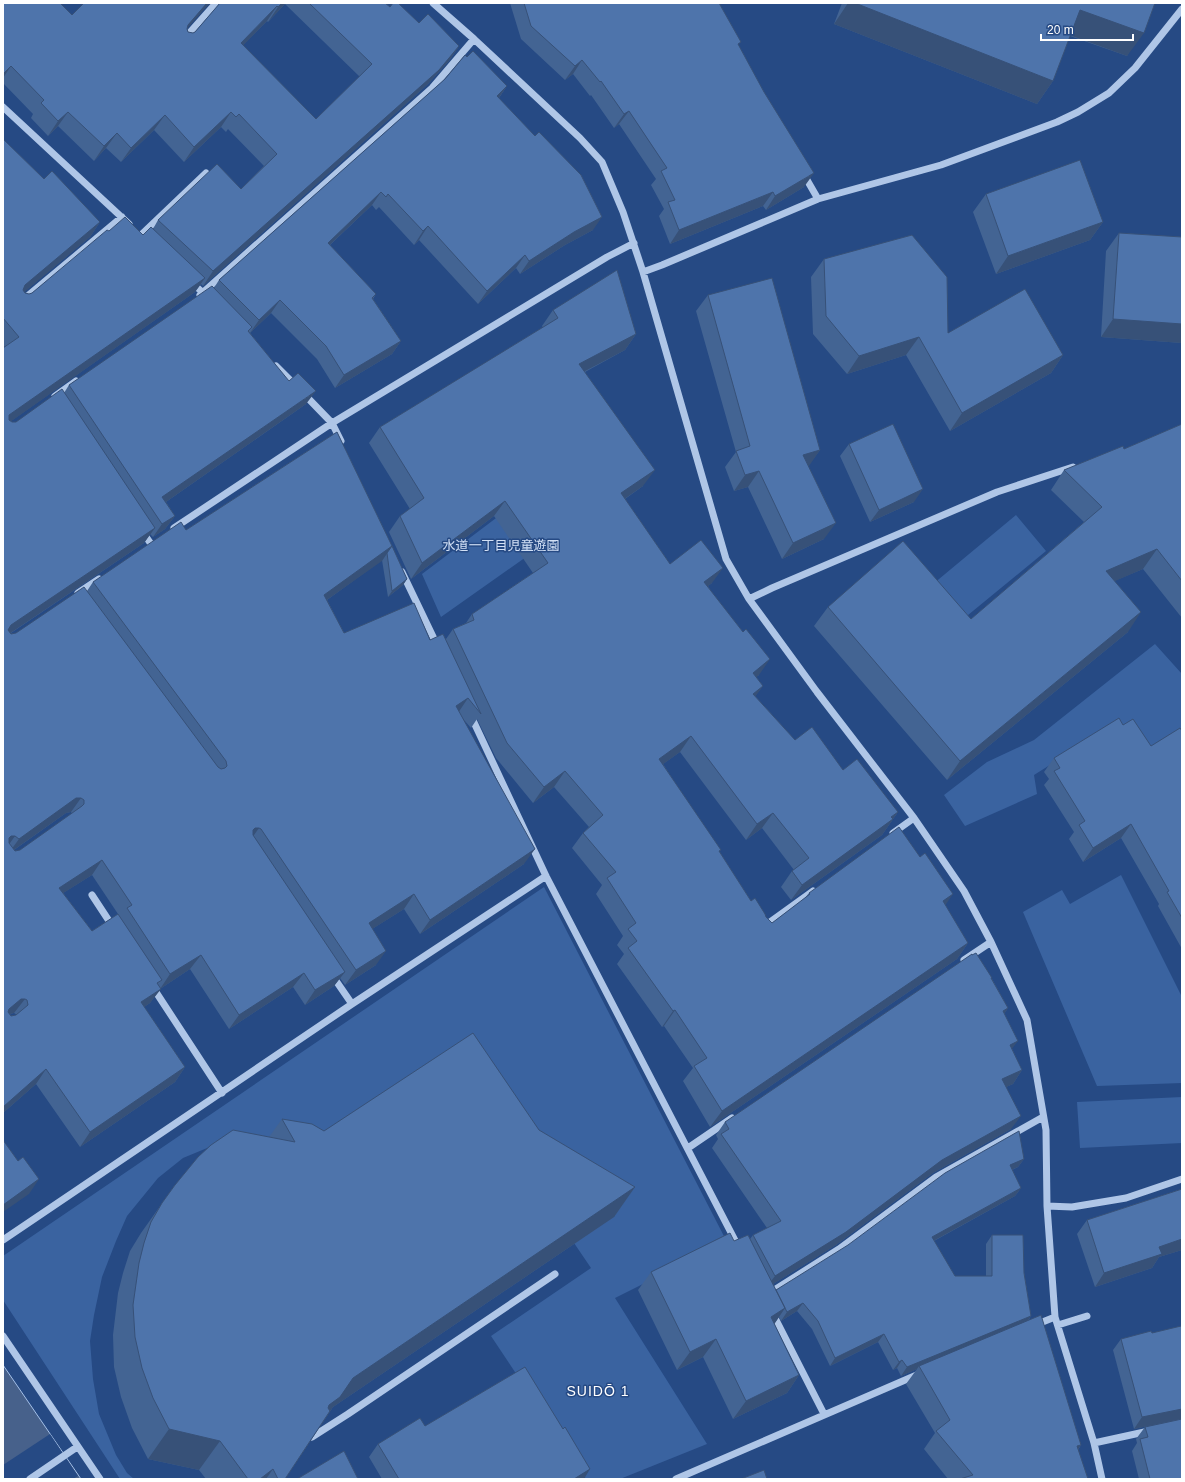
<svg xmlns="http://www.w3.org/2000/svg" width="1185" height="1482" font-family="Helvetica,'Noto Sans JP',sans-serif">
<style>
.green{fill:#3a63a0}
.water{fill:#47618b;stroke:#a4c0e8}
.pier{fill:#264a84}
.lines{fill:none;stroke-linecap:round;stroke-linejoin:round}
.minor{stroke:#afc6e7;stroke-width:7}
.wall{fill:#436493;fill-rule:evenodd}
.shaded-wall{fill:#375178}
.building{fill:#4e74ab;stroke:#375178;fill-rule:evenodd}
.labels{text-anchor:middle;stroke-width:3;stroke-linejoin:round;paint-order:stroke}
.park-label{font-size:13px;fill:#d3e1f6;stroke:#264a84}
.neighbourhood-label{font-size:14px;letter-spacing:1px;fill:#fff;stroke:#264a84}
</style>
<rect width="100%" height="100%" fill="#264a84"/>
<path class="green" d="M512,506L543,545L441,617L422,574Z
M1016,515L1046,551L962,620L933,584Z
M1155,644L1182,674V734L1144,757L1120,721L1034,775L1037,794L965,826L944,795L987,762L1034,740Z
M1121,875L1182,997V1083L1097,1086L1023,912L1062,890L1070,904Z
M544,887L727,1242L615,1298L707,1444L620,1479H586L491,1336L591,1268L574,1243L615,1216L519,1159L303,1161L212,1146L183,1158L158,1178L127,1216L116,1241L102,1277L94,1315L90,1341L93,1379L99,1414L116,1455L127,1473L134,1479H120L3,1300V1256Z
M1182,1097V1143L1080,1148L1077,1102Z"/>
<path class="water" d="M3,1365L81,1479H3Z"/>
<path class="pier" d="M50,1434L78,1476L73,1479H3V1465Z"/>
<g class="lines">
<path class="minor" d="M433,3L474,39L580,138L602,162L623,212L643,272L726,559L749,599L817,692L914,818L964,891L991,942L1027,1020L1046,1130L1047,1206L1055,1317L1094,1443L1102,1479
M184,39L216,3
M3,107L129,224
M803,173L818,199
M141,235L206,173
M643,272L662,265L818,199L941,165L1057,122L1078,112L1109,93L1135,68L1182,9
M191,282L210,299
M200,295L432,88L474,39
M24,299L122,217
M276,366L296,386
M303,393L332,423L341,441
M55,396L76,381
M174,528L332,423L607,257L634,243
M142,531L151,544
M402,572L437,645
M78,593L99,579
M749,599L772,588L997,492L1073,467
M471,716L546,876L739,1248
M893,833L914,818
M92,895L113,927
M763,927L813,891
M964,960L991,942
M332,975L352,1004
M152,986L222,1093
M688,1148L732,1118
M1047,1206L1072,1207L1126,1198L1182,1179
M3,1240L352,1004L546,876
M768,1294L839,1249L936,1177L1043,1117
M772,1312L824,1414
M1035,1325L1055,1317
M1058,1325L1087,1316
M3,1336L100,1479
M312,1437L348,1414L555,1274
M1094,1443L1149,1431
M30,1479L77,1447
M676,1479L919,1374"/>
</g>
<path class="wall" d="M3,3L72,15L187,29L188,32L193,33L195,32L220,3H385L390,7L459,46L449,61L428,84L203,286L201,284L195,292L11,421L12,422H16L64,393L69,385L214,288L219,280L445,79L467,57L507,86L499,98L593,230L565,245L520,274L516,268L478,304L419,240L414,245L379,207L376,210L372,205L330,245L376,294L373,299L401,341L392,354L335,388L317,359L271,313L250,333L306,404L166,502L175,516L165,529L153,537L150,534L144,543L11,633V634L16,633L87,591L93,582L186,530L337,432L407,579L403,585L388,597L382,560L327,600L344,633L430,640L446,639L453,629L466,623L472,614L533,573L494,516L411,579L389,532L400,516L410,509L369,443L380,427L543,328L542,326L553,310L636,334L625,350L585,372L643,486L625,499L670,564L712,583L708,586L759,675L756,677L763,686L755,696L795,740L843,770L898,812L882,835L791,900L781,887L792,871L794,870L762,828L746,840L680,752L663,764L751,901L772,923L804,899L809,893L945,906L968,943L957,959L710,1127L683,1081L693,1068L664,1026L662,1027L617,964L624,954L617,945L623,936L596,894L602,885L572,848L583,833L589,827L554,787L533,803L496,758L477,719L471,728L464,720L524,864L420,934L404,909L372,929L376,965L345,985L340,978L334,986L305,1005L293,987L229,1029L190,969L160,989L150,1003L144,1007L185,1067L175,1082L80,1147L36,1084L3,1113V348L5,347L3,345V139L44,179L100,222L90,237L24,292L29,294L32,293L109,231L143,235L153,229L158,220L241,189L264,166L228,129L226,132L221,127L184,162L154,130L121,162L106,148L94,161L58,126L48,136L31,118L33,114L3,83ZM285,4L360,77L316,119L243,45L267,21L268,22ZM71,812L72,814L20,850L15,851L14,850L66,813ZM92,875L118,914L92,931L63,893ZM14,1013L17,1015H16L11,1016L10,1014Z
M510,3H719L804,187L766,210L763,206L670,244L659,216L664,209L651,185L656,179L619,124L614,128L591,95L590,96L573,74L565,80L521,39Z
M842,3H1155L1127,56L1070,36L1053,81L1037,104L834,24Z
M986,194L1103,222L1090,240L996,274L973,212Z
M1119,233L1182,237V343L1101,337L1106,251Z
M824,259L948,333L1063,355L1051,373L950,431L906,355L847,374L813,334L811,277Z
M708,295L820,450L808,466L824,539L782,559L748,487L734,491L725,467L736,452L696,311Z
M1182,424V618L1143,569L1114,581L1128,632L947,780L814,626L828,607L971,619L1084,522L1051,490L1064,470L1124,449Z
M849,444L914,502L870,522L840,456Z
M1123,725L1151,746L1182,731V949L1158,906L1159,904L1121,838L1083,862L1069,839L1074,832L1044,785L1049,779L1044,772L1054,758Z
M992,979L1008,1008L1004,1014L1012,1049L1022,1070L1013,1084L1006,1087L1011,1129L933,1173L836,1245L773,1284L776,1290L1024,1159L1018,1167L1012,1170L1021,1188L1015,1196L934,1241L955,1276H986V1244L992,1235L1024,1273L1031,1316L1028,1321L1081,1445L1078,1450L1088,1479H948L924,1449L935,1433L906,1384L917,1369L901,1376L897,1368L893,1370L878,1342L830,1366L812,1329L797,1311L781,1321L779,1317L774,1324L799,1375L787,1393L733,1419L703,1357L677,1370L638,1290L651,1272L734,1241L750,1239L753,1235L767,1228L712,1148L718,1139L716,1135L725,1122Z
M282,1119L324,1131L539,1130L635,1187L614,1217L333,1407L285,1479H206L199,1470L148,1459L132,1428L121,1397L114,1367L113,1335L118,1293L123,1273L130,1251L141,1233L175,1185L269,1137Z
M1182,1189V1250L1159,1257L1152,1268L1095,1287L1077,1234L1087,1220Z
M1182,1328V1479H1139L1132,1451L1137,1443L1136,1439L1145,1427L1181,1419L1134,1429L1113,1350L1121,1339Z
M425,1426L584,1479H382L369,1457L378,1444Z"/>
<path class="shaded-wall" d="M207,3H210L177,40L188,25Z
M282,3H286L268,22L278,7Z
M848,3H855L1053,81L1037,104L834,24Z
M277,6L267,21L231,58L241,43Z
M1080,10L1144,33L1127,56L1064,33Z
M459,46L449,61L428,84L203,286L213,271Z
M582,60L573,74L565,80L575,66Z
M11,66L3,78V74Z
M507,86L498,99L497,96Z
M629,111L619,124L614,128L624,114Z
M68,112L58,126L48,136L58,121Z
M231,112L221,127L184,162L194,147Z
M165,115L154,130L121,162L131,148Z
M117,133L106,148L94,161L104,146Z
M814,173L804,187L766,210L775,196Z
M381,192L372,205L318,256L328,243Z
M773,192L763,206L670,244L679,230Z
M602,217L593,230L565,245L520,274L529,261L574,232Z
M100,222L90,237L15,300L25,285Z
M1103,222L1090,240L996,274L1008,256Z
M428,226L419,240L414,245L423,231Z
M525,255L516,268L478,304L487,291Z
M205,278L195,292L3,427L9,415Z
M280,300L271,313L250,333L259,320Z
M1113,319L1182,324V343L1101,337Z
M636,334L625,350L568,380L579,364Z
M919,337L906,355L847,374L859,356Z
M401,341L392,354L335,388L344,375Z
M1063,355L1051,373L950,431L962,413Z
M316,391L306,404L153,511L162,497Z
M820,450L809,466L792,471L803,455Z
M655,470L643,486L610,509L621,493Z
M759,471L748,487L734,491L745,475Z
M923,489L914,502L870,522L879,510Z
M505,501L494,516L411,579L422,563Z
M175,516L165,529L153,537L162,524Z
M836,523L824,539L782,559L793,543Z
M155,528L144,543L3,638L11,625Z
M392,546L382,561L314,609L324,595Z
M1157,549L1143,569L1092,591L1106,571Z
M723,568L712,583L693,598L704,582Z
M407,579L403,585L388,597L392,591Z
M1141,612L1128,632L947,780L960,761Z
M770,659L759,675L742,689L753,673Z
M763,686L752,701L753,694Z
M468,698L458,713L456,706Z
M691,736L680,752L648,775L659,759Z
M565,771L554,787L533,803L544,787Z
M76,798H81L71,812L66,813L8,854L19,839Z
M898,812L882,835L791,900L802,885Z
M773,813L762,828L746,840L757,824Z
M1131,824L1121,838L1083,862L1093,848Z
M255,828H259L249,842L242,845Z
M11,836H15L5,850L3,847Z
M535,849L524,864L420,934L430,920Z
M102,860L92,875L49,902L59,888Z
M414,894L404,909L358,938L369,923Z
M953,894L942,910L943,901Z
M968,943L957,959L710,1127L722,1111Z
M386,951L376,965L345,985L356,970Z
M201,955L190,969L160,989L170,974Z
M345,972L334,986L305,1005L315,990Z
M304,973L293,987L229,1029L239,1015Z
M161,989L150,1003L130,1017L141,1002Z
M21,999H25L14,1013L10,1014L3,1020L9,1009Z
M1008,1008L999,1022L1003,1011Z
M675,1010L664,1026L662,1027L673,1011Z
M1018,1041L1008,1054L1010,1045Z
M185,1067L175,1082L80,1147L90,1132Z
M46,1069L36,1084L3,1113V1107Z
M1022,1070L1013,1084L993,1093L1002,1079Z
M1021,1116L1011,1129L933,1173L836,1245L765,1289L775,1276L942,1160Z
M1024,1159L1018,1167L1004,1173L1010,1165Z
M39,1179L29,1194L3,1212V1205Z
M635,1187L614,1217L333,1407L319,1427L329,1405L353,1378Z
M1021,1188L1015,1196L926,1245L932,1237Z
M1182,1239V1250L1159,1257L1152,1268L1095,1287L1104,1273L1159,1247Z
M803,1303L797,1311L781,1321L787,1312Z
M785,1308L773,1326L771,1317Z
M1031,1316L1025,1324L919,1366L917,1369L901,1376L907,1367Z
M884,1334L878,1342L830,1366L835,1358Z
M716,1339L703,1357L677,1370L690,1352Z
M902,1360L897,1368L893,1370L899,1362Z
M799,1375L787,1393L733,1419L746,1401Z
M1182,1409V1419H1181L1134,1429L1142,1417Z
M169,1429L220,1441L199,1470L148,1459Z
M1081,1445L1068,1463L1077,1446Z
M273,1469L266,1479H260Z
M590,1469L584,1479H574Z"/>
<path class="building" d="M3,3H60L72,15L84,3H207L188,25L187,29L188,32L193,33L195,32L220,3H282L278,7L277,6L241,43L316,119L372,64L309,3H385L390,7L393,3H398L419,23L428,14L459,46L439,70L213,271L158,220L217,164L241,189L277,154L239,114L236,117L231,112L194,147L165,115L131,148L117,133L104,146L68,112L58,121L41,103L44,100L11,66L3,74Z
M524,3H719L741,42L738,44L764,92L814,173L775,196L773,192L679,230L668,202L675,200L661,171L667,168L629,111L624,114L601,81L600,82L582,60L575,66L531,26Z
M855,3H1155L1144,33L1080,10L1053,81Z
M473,51L507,86L497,96L535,136L539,132L581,175L602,217L574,232L529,261L525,255L487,291L428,226L423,231L388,194L386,197L381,192L328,243L376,294L372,298L401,341L344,375L326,346L280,300L259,320L219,280L445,79L465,55L467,57Z
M3,139L44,179L52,171L100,222L25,285L23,290L25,293L29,294L32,293L107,230L109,231L125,217L143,235L151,227L205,278L9,415V420L12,422H16L62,389L155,528L11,625L8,630L11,634L16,633L84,587L218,767L221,769L225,768L227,766L226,761L93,582L181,522L186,530L337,432L392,546L324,595L344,633L414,603L430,640L443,634L481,714L468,698L456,706L535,849L430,920L414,894L369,923L386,951L356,970L261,829L259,828H255L253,830V835L345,972L315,990L304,973L239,1015L201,955L170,974L127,908L132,905L102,860L59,888L92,931L118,914L162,980L157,983L161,989L141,1002L185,1067L90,1132L46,1069L3,1107V348L19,337L3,318ZM76,798H81L84,800V804L82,806L20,850L15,851L9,843V838L11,836H15L19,839ZM21,999H25L27,1000L28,1005L16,1015L11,1016L8,1012L9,1009Z
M1080,160L1103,222L1008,256L986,194Z
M1119,233L1182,237V324L1113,319Z
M912,235L947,277L948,333L1025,289L1063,355L962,413L919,337L859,356L826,316L824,259Z
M617,270L636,334L579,364L655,470L621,493L670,564L701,540L723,568L704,582L743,632L746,629L770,659L753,673L763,686L753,694L795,740L812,727L843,770L857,759L898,812L891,817L893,819L802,885L792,871L809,858L773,813L757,824L691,736L659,759L721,850L719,851L751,901L755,898L765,914L766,917L772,923L810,894L809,893L899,827L920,857L925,853L953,894L943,901L968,943L722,1111L694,1066L707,1058L675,1010L673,1011L628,948L637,941L628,929L636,923L607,878L616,872L583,833L603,815L565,771L544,787L507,743L453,629L474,620L472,614L548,563L505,501L422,563L400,516L424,498L380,427L558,318L553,310Z
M772,278L820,450L803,455L836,523L793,543L759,471L745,475L736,451L750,446L708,295Z
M212,286L252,327L248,331L289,381L298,373L316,391L162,497L175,516L162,524L69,385Z
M893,424L923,489L879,510L849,444Z
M1182,424V581L1157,549L1106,571L1141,612L960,761L828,607L903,541L971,619L1102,507L1064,470L1123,446L1124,449Z
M392,546L407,579L392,591L387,553Z
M1119,718L1123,725L1133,719L1151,746L1180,728L1182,731V918L1167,892L1169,891L1131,824L1093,848L1079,825L1085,821L1054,771L1060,768L1054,758Z
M976,953L992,978H991L1008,1008L1003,1011L1018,1041L1010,1045L1022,1070L1002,1079L1021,1116L942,1160L846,1232L775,1276L753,1235L781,1221L721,1134L729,1129L725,1122L972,954V955Z
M473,1033L539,1130L635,1187L353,1378L340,1397L329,1405L328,1408L330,1411L285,1479H278L273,1469L260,1479H248L220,1441L169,1429L153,1398L142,1368L135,1337L133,1305L139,1263L144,1243L151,1222L162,1203L175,1185L198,1157L211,1145L233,1130L295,1142L282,1119L312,1124L324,1131Z
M1019,1131L1024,1159L1010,1165L1021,1188L932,1237L955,1276H992V1235H1023L1024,1273L1031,1316L907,1367L902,1360L899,1362L884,1334L835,1358L818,1321L803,1303L787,1312L776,1290L848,1245L945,1173Z
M3,1140L18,1161L23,1157L39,1179L3,1205Z
M1182,1189V1239L1159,1247L1162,1254L1104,1273L1087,1220Z
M730,1233L734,1241L748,1235L785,1308L771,1317L799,1375L746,1401L716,1339L690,1352L651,1272Z
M1041,1315L1081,1445L1077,1446L1088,1479H960L973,1475L936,1431L950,1420L919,1366Z
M1181,1326L1182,1328V1409L1142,1417L1121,1339L1151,1331L1152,1333Z
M525,1367L563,1429L565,1427L590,1469L574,1479H399L378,1444L420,1418L425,1426Z
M1182,1419V1479H1150L1140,1439L1148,1437L1145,1427Z
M344,1451L358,1479H297Z
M764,1470L767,1479H741Z"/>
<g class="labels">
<g class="park-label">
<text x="501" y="550">水道一丁目児童遊園</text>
</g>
<g class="neighbourhood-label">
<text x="598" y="1396">SUIDŌ 1</text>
</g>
</g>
<rect width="1185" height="1482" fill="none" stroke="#ffffff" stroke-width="8"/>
<path d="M1041 34v6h92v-6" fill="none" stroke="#ffffff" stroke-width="2"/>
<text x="1047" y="34" font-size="12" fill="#ffffff" stroke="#264a84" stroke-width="3" paint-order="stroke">20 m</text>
</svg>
